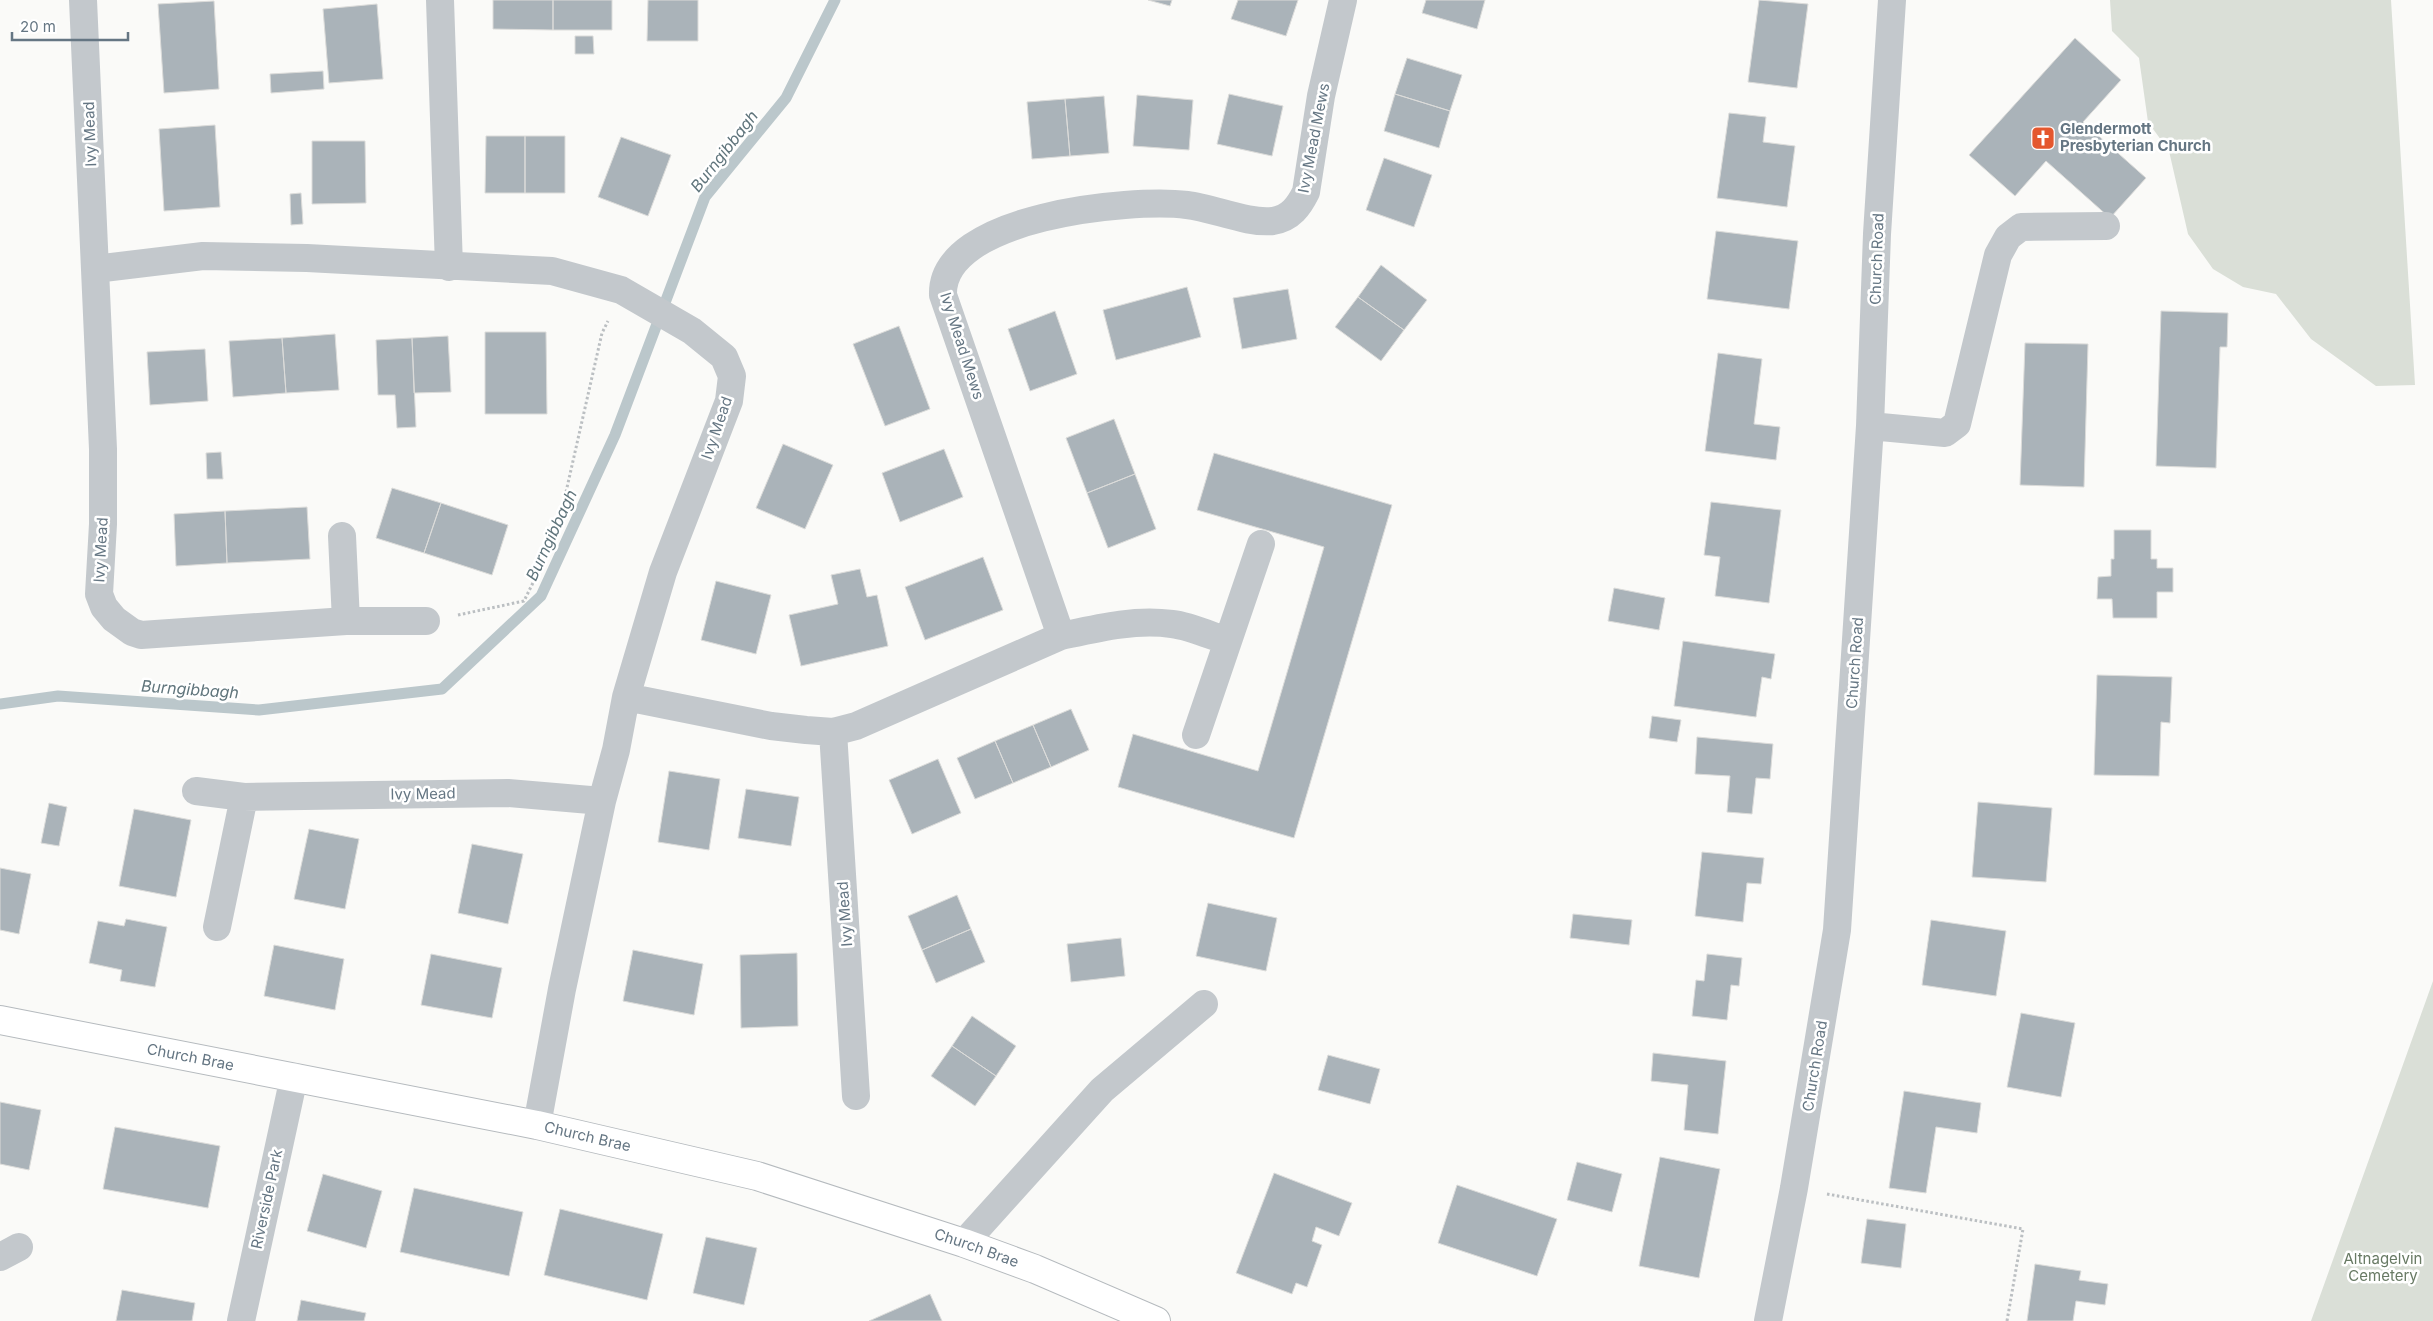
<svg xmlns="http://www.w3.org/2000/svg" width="2433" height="1321" font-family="Inter,sans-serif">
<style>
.green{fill:#dadfd7}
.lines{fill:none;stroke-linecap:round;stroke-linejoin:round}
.stream{stroke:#bbc7cb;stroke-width:11}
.building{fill:#aab3b9;stroke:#dcdcda}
.major-casing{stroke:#b5babe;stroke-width:30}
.path{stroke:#bbbfc2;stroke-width:3;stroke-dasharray:2.5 2.5;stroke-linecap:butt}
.minor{stroke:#c3c8cc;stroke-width:28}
.major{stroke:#fff;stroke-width:28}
.labels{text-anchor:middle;stroke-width:5;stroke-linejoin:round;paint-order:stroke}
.poi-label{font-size:15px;font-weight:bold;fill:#657683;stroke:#fff;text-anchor:start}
.street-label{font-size:15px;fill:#657683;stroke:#fff}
.park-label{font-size:15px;fill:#687a64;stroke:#fff}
.water-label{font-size:16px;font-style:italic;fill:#60757c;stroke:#fff}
</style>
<rect width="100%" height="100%" fill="#fafaf8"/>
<path class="green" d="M2110,0H2391L2415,385L2376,386L2311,339L2276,294L2243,287L2213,269L2188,234L2169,151L2148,122L2139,58L2112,31Z
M2433,981V1321H2311Z"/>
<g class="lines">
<path class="stream" d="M0,704L58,696L259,710L442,689L541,596L615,435L705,197L786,98L835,0"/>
</g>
<path class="building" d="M493,0H553V30L493,29Z
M553,0H612V30H553Z
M648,0H698V41H647Z
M1148,0H1172L1170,6Z
M1238,0H1298L1286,36L1231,19Z
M1426,0H1485L1477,29L1422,13Z
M1759,0L1808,4L1797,88L1748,82Z
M214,1L219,89L164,93L158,4Z
M377,4L383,79L329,83L323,9Z
M575,36H593L594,54H575Z
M2075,38L2121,80L2083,122L2146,178L2110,218L2046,161L2015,196L1969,155Z
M1407,58L1462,75L1450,111L1395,94Z
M323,71L324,89L271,93L270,74Z
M1229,94L1283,106L1272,156L1217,144Z
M1395,94L1450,111L1439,148L1384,131Z
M1137,95L1193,100L1189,150L1133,146Z
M1104,96L1109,153L1070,156L1065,99Z
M1065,99L1070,156L1032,159L1027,102Z
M1729,113L1766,117L1763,142L1795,146L1787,207L1717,198Z
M215,125L220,207L164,211L159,129Z
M486,136H525V193H485Z
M525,136H565V193H525Z
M621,137L671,155L648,216L598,197Z
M312,141H365L366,203L312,204Z
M1384,158L1432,175L1414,227L1366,210Z
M301,193L303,224L291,225L290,194Z
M1716,231L1798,241L1789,309L1707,299Z
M1381,265L1427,300L1404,330L1358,297Z
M1187,287L1201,337L1116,360L1103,310Z
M1288,289L1297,339L1242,349L1233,298Z
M1358,297L1404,330L1381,361L1335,327Z
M1055,311L1077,374L1030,391L1008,329Z
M2161,311L2228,313L2227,347H2220L2216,468L2156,466Z
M899,326L930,409L885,426L853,344Z
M485,332H546L547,414H485Z
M335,334L339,390L286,393L282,338Z
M448,336L451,392L414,393L412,338Z
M282,338L286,393L233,397L229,341Z
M412,338L416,427L397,428L395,395H378L376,340Z
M2025,343L2088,344L2084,487L2020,485Z
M205,349L208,401L150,405L147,352Z
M1718,353L1762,359L1754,424L1780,427L1776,460L1705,451Z
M1114,419L1135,474L1087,493L1066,438Z
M783,444L833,465L805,529L756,508Z
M944,449L963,497L900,522L882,473Z
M221,452L223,479H207L206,453Z
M1214,453L1392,505L1294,838L1118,787L1133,734L1258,771L1324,547L1197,510Z
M1135,474L1156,529L1108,548L1087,493Z
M392,488L441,503L424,553L376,538Z
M1711,502L1781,510L1769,603L1715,596L1720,557L1704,555Z
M441,503L508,525L492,575L424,553Z
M307,507L310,559L227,563L225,511Z
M225,511L227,563L176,566L174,514Z
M2114,530H2151V559H2157V568H2173V592H2157V618H2113L2112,599H2097L2098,577L2111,576V559H2114Z
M983,557L1003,610L925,640L905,587Z
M860,569L867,597L877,595L888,646L801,666L789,615L838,604L831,575Z
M716,581L771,595L756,654L701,640Z
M1614,588L1665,598L1659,630L1608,621Z
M1683,641L1775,654L1771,679L1762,677L1756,717L1674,706Z
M2097,675L2172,677L2170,723L2161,722L2159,776L2094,775Z
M1071,709L1089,750L1051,767L1033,725Z
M1652,716L1681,720L1677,742L1649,738Z
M1033,725L1051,767L1013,783L995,741Z
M1697,737L1773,744L1770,779L1756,778L1752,814L1727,812L1730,776L1695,774Z
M995,741L1013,783L975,799L957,758Z
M938,759L961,813L912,834L889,780Z
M669,771L720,779L709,850L658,842Z
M746,789L799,797L791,846L738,838Z
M1978,802L2052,808L2046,882L1972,877Z
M49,803L67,807L59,846L41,843Z
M134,809L191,820L176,897L119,886Z
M309,829L359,839L345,909L294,899Z
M472,844L523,854L508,924L458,913Z
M1702,852L1764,858L1761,884L1747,883L1743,922L1695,916Z
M0,868L31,874L19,934L0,930Z
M957,895L971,929L922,950L908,916Z
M1208,903L1277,918L1266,971L1196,956Z
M1573,914L1632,920L1629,945L1570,938Z
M126,919L167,927L155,987L120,981L122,970L89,963L98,921L124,926Z
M1931,920L2006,931L1996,996L1922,985Z
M971,929L985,962L936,983L922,950Z
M1121,938L1125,976L1071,982L1067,944Z
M274,945L344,959L335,1010L264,996Z
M633,950L703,964L694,1015L623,1001Z
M797,953L798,1026L741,1028L740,955Z
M431,954L502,968L492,1018L421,1005Z
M1707,954L1742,958L1739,986L1731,985L1727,1020L1692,1016L1696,980L1704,981Z
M2021,1013L2075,1023L2061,1097L2007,1087Z
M972,1016L1016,1046L996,1076L952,1046Z
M952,1046L996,1076L975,1106L931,1076Z
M1653,1053L1726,1061L1718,1134L1684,1130L1688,1085L1651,1081Z
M1328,1055L1380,1069L1370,1104L1318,1090Z
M1904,1091L1981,1103L1977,1133L1936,1127L1926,1193L1889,1188Z
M0,1102L41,1110L29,1170L0,1164Z
M115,1127L220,1146L208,1208L103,1189Z
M1660,1157L1720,1169L1699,1278L1639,1266Z
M1577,1162L1622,1174L1612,1212L1567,1200Z
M1274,1173L1352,1203L1339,1236L1316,1227L1312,1241L1322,1245L1307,1287L1296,1283L1292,1294L1236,1273Z
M323,1174L382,1191L366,1248L307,1231Z
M1457,1185L1557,1219L1537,1276L1438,1243Z
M414,1188L523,1212L509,1276L400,1252Z
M560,1209L663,1234L647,1300L544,1275Z
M1867,1219L1906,1224L1901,1268L1861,1263Z
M706,1237L757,1248L744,1305L693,1293Z
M2035,1264L2081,1271L2079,1280L2108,1284L2105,1305L2076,1301L2073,1321H2027Z
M122,1290L195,1303L192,1321H116Z
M930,1294L942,1321H869Z
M301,1300L366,1313L364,1321H297Z"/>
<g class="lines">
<g class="major-casing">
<g id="major">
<path id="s1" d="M0,1020L537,1125L757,1176L964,1243L1035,1269L1156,1321"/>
</g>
</g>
<path class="path" d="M458,615L524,601L556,536L602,333L608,321
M1827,1194L2023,1229L2007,1321"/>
<path class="minor" d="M83,0L103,449V524L99,594L104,607L114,619L132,632L141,635L346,621H426
M440,0L449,267
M95,269L203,256L307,258L552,271L621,290L692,331L724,357L732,376L729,401L663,572L626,697L616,750L602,801L562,989L537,1125
M1870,426L1945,433L1957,424L1998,255L2008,237L2021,227L2106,226
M342,536L346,621
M1061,636C1098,628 1134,619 1172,624C1190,626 1209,635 1227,641
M626,697L771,726L806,730L833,732L856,726L1061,636L943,295C940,216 1131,198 1187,205C1213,208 1248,224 1273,221C1291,218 1299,206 1306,192L1321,96L1343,0
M833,732L856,1096
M1196,735L1261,544
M196,791L244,797L508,793L602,801
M217,927L244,797
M964,1243L1102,1090L1204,1004
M0,1257L19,1247
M241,1321L294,1077
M1768,1321L1794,1188L1837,930L1870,426L1877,234L1892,0"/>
<use href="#major" class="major"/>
</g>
<defs>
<g id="church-square" transform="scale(1.25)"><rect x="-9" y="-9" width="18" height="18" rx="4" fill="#e4572e" stroke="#fff"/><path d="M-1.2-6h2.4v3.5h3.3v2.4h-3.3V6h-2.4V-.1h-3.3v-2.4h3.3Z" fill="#fff"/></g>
</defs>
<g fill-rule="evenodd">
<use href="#church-square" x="2043" y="138"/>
</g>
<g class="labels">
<g class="poi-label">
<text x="2060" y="134">Glendermott<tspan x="2060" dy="17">Presbyterian Church</tspan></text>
</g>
<g class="street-label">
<text transform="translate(90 134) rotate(-92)" y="5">Ivy Mead</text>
<text transform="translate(1314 138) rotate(-79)" y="5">Ivy Mead Mews</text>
<text transform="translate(1877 259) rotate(-88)" y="5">Church Road</text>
<text transform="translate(962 346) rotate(72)" y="5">Ivy Mead Mews</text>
<text transform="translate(717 428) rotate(-71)" y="5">Ivy Mead</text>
<text transform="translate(101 550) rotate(-87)" y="5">Ivy Mead</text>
<text transform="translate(1855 663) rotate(-86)" y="5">Church Road</text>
<text transform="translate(423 794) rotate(-1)" y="5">Ivy Mead</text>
<text transform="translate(845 914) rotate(-94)" y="5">Ivy Mead</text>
<text dy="5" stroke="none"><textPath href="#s1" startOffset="194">Church Brae</textPath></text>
<text transform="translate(1815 1066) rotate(-81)" y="5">Church Road</text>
<text dy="5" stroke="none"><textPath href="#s1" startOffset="599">Church Brae</textPath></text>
<text transform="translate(267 1199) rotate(-78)" y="5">Riverside Park</text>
<text dy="5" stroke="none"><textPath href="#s1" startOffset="1004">Church Brae</textPath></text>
</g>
<g class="park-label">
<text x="2383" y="1264">Altnagelvin<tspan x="2383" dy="17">Cemetery</tspan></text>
</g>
<g class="water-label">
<text transform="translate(724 151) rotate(-52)" y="6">Burngibbagh</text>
<text transform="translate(551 535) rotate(-65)" y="6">Burngibbagh</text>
<text transform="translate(190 689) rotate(4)" y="6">Burngibbagh</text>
</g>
</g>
<path d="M12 32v8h116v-8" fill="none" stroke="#657683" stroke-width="2.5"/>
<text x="20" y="32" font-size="15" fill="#657683" stroke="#ffffff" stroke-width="4" paint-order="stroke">20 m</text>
</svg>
